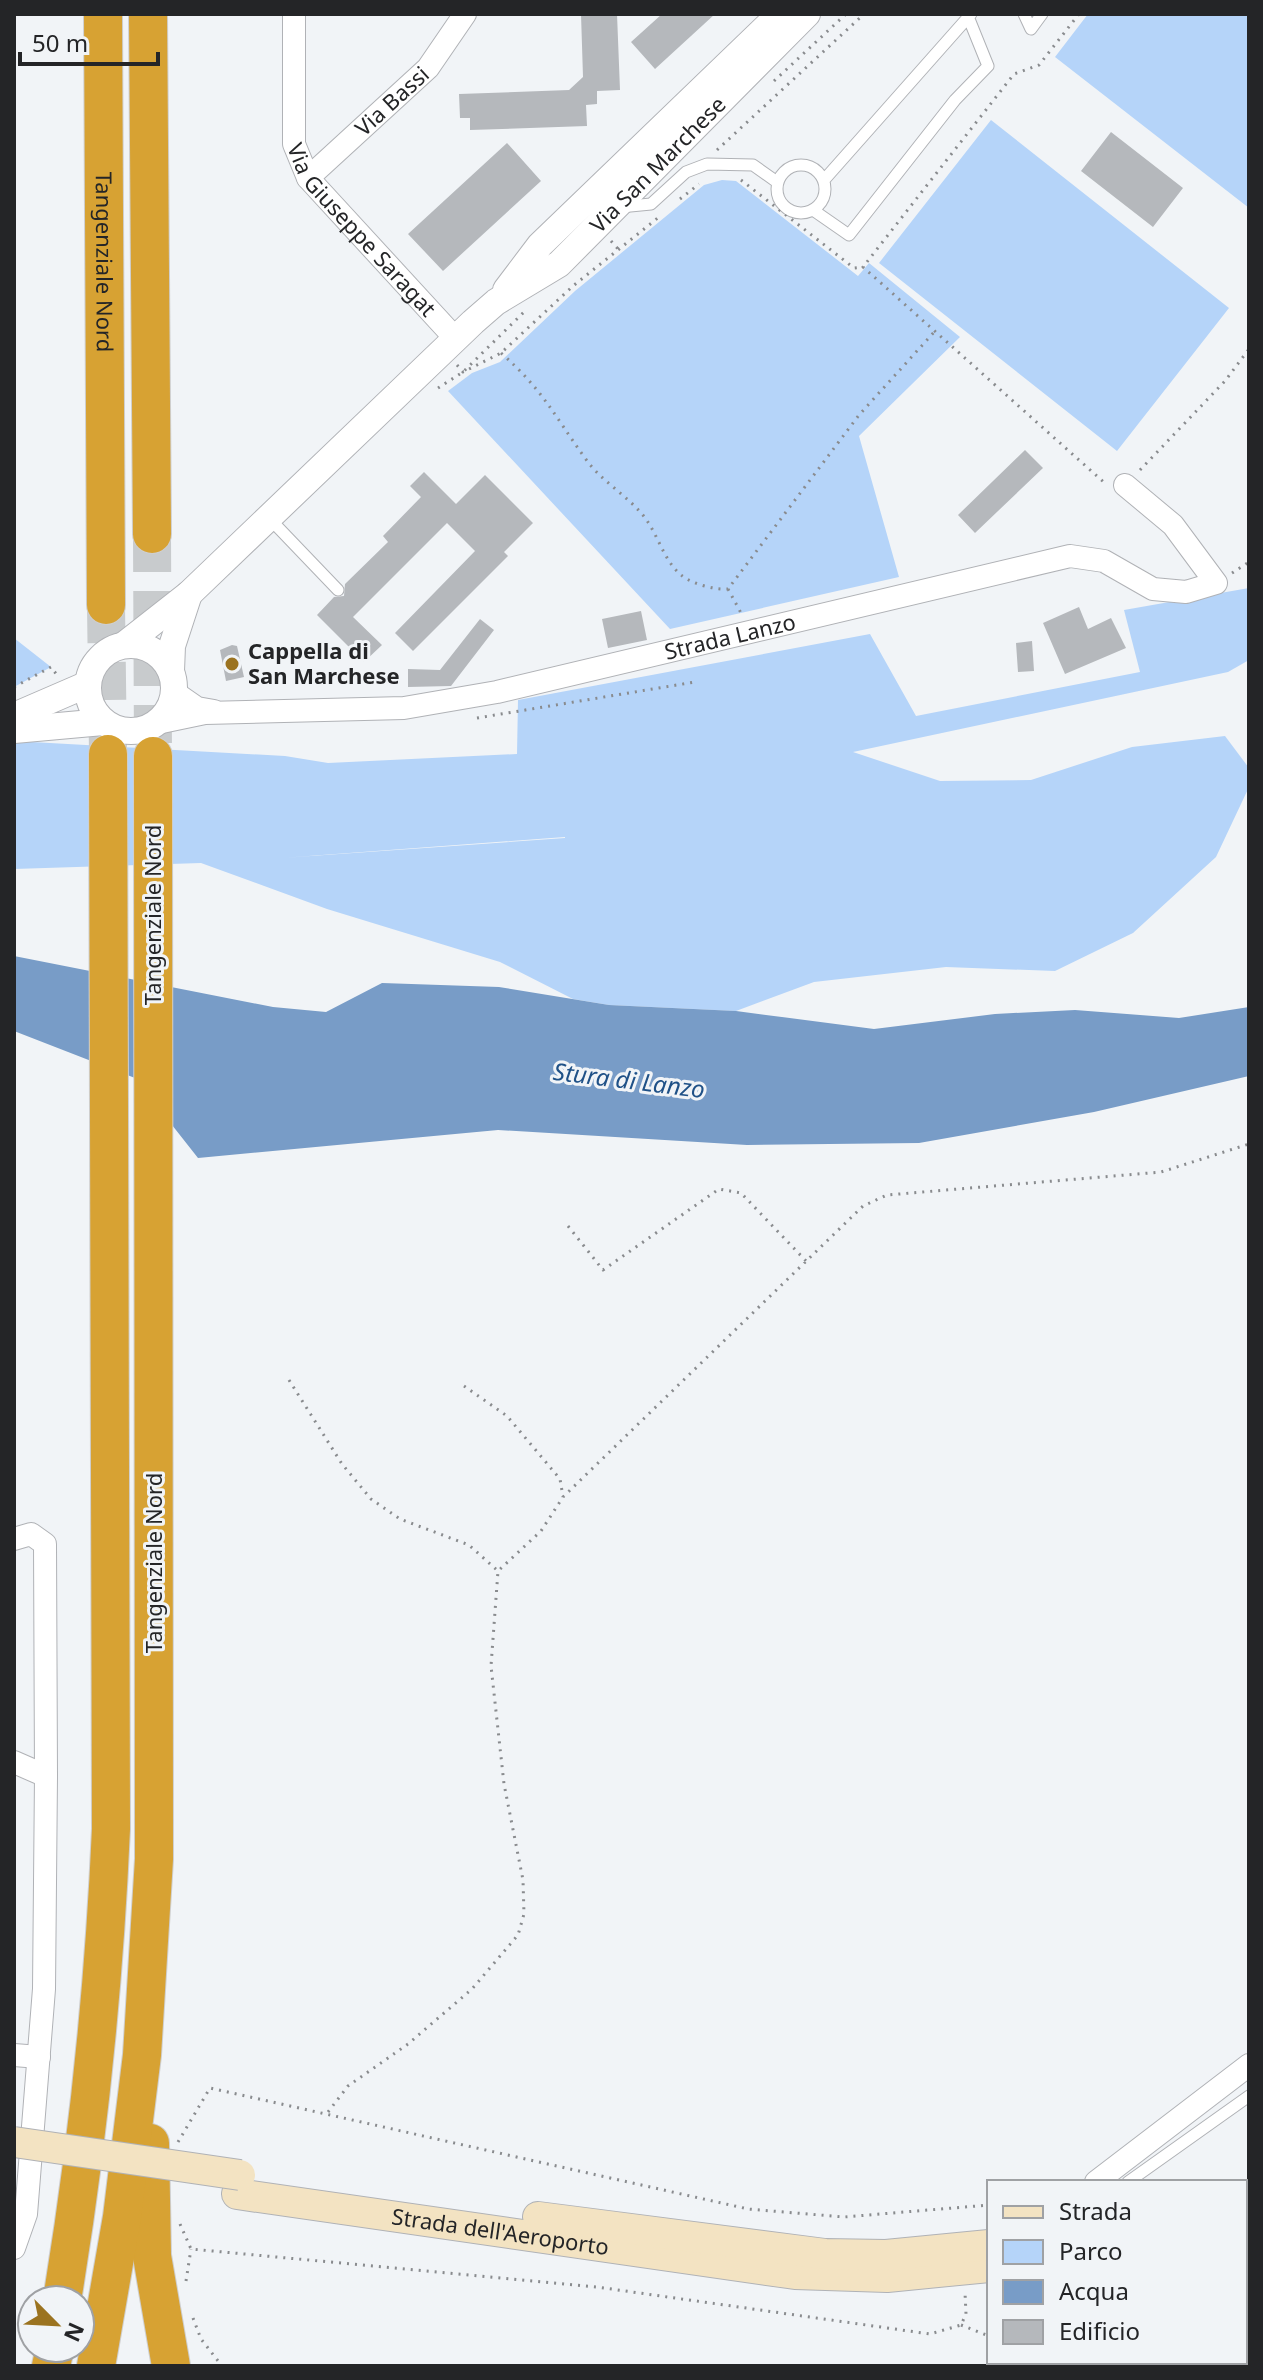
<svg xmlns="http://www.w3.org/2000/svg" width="1263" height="2380" font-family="'Noto Sans',sans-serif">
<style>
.green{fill:#b5d4f9;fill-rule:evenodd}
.water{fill:#789cc7}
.building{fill:#b5b8bc}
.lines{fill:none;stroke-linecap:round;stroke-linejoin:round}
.motorway-tunnel{stroke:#c8cbcd;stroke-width:38;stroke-dasharray:38 19;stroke-linecap:butt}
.service-casing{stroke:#b0b2b6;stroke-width:13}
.minor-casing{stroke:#b0b2b6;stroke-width:24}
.tertiary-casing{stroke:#b0b2b6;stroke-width:28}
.secondary-casing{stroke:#b0b2b6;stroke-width:32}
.motorway-casing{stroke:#cfcfcf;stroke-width:40}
.path{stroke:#898b8e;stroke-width:3;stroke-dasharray:2 6;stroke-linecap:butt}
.service{stroke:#fff;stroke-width:11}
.minor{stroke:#fff;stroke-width:22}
.tertiary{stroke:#fff;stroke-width:26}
.secondary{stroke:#f3e3c2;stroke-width:30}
.motorway{stroke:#d7a233;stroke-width:38}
.secondary-bridge-casing{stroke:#b0b2b6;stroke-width:32;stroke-linecap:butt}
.secondary-bridge{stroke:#f3e3c2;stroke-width:30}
.poi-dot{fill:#9b7320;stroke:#f1f4f7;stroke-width:3}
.labels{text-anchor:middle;stroke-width:6;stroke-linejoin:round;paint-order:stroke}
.street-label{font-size:22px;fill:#242527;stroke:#f1f4f7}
.poi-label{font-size:22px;font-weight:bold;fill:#242527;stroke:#f1f4f7;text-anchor:start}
.water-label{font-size:24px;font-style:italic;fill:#1f5187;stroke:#f1f4f7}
</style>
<rect width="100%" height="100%" fill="#f1f4f7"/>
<path class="green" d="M1088,14H1245L1249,17V208L1055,57Z
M991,120L1229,308L1117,451L879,263Z
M722,180L736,181L858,276L869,263L960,337L859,436L899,577L670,629L448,391L472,373L500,362L575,291L704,185Z
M1249,588V660L1228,672L853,752L940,781L1031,780L1132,747L1225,736L1249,768V787L1216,857L1133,933L1055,971L946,967L814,982L736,1011L609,1005L573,999L500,962L327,909L201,863L14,869V741L285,756L328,763L517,754L518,700L870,634L916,716L1140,672L1124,610ZM565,838L282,858L565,837Z
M14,638L51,667L14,687Z"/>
<path class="water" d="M14,956L273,1007L326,1012L382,983L499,987L609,1005L736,1011L874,1029L995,1014L1075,1010L1179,1018L1249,1007V1076L1094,1112L919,1143L747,1145L498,1130L198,1158L135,1078L14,1031Z"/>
<path class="building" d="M581,14H617L620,90L597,91V104L586,105L587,126L470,130V118H460L459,94L569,90L583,77Z
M662,14H715L655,69L631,42Z
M1111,132L1183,188L1153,227L1081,171Z
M507,143L541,181L443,271L408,234Z
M1025,450L1043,468L975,533L958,515Z
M424,472L456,504L485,475L533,523L504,552L508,556L413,651L395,633L475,551L447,523L353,617L382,645L364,662L317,615L334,597L344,596L345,584L388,542L383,536L421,497L410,486Z
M1079,607L1088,629L1111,618L1126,648L1065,674L1043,623Z
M641,611L647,640L608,648L602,619Z
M480,619L494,630L451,686L408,687V669L440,670Z
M1032,641L1034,671L1018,672L1016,643Z
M232,645L237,646L244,677L226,681L220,650Z"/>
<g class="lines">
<path class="motorway-tunnel" d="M152,534L153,756
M106,605L108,754"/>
<g class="service-casing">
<path id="service" d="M1024,14L1031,29L1042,14
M777 189a24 24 0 1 1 48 0a24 24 0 1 1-48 0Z
M824,180L971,14
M620,207L651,204L686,172L707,164L753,165L777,182
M813,210L849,235L955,100L988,66L967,14
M269,518L338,590
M1128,2182L1249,2096"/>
</g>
<g class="minor-casing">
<g id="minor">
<path id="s1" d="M294,14V144L308,178L455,338"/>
<path id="s2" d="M308,178L428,68L465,14"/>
<path d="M174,692L197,708L214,711"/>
<path id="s3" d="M157,723L205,713L404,708L497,692L1070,556L1104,561L1153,589L1186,592L1216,583L1173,525L1125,485"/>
<path d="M14,1539L31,1534L45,1544L46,1776"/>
<path d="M14,1762L46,1776L44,1989L26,2214L14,2248"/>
<path d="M14,2055L39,2057"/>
<path d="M1096,2182L1249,2065"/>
</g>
</g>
<g class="tertiary-casing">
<g id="tertiary">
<path d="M506,290L540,245L780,14"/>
<circle cx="131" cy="688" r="43"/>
<path id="s4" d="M124,645L189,594L473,322L496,302L559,264L807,14"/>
<path d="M171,671L172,646L189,594"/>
<path d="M14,716L88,684"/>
<path d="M14,730L103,722"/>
</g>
</g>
<g class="secondary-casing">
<g id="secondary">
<path id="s5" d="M237,2194L795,2274L887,2277L989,2267"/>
<path d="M538,2217L825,2254L886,2255L989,2245"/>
<path d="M1245,2223L1249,2225"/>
<path d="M1245,2246L1249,2248"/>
</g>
</g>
<g class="motorway-casing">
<g id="motorway">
<path id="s6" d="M103,14L106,605"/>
<path d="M148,14L152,534"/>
<path d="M150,2143L152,2256L171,2366"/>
<path d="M62,2300C88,2143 104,1987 111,1829L108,754"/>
<path d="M51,2366L55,2348"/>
<path d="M96,2366L122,2217L142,2055L154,1859L153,756"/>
</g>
</g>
<path class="path" d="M1079,14L1039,65L1014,74L863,267L1107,485
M774,81L846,14
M717,150L864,14
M741,180L854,268L863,267
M680,199L699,184
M611,241L619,250
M501,353C543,390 554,415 585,458C600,480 625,494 642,514C658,533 663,560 681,575C692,584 715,590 728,589L859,415L936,330
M457,365L463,372L501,353L573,286L659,217
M438,388L463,372L525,311
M1140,470L1225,381L1249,349
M1232,573L1249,562
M728,589L741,613
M14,687L51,667L57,675
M477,718L695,682
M568,1226L603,1270L719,1189L741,1193L807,1262
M289,1380L342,1464L371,1499L400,1519L469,1545L498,1571
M464,1386L507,1416L560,1479L563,1497
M328,2112L348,2086L408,2044L472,1989L518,1935L524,1914L523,1880L504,1784L491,1666L498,1571L541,1531L563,1497L863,1206L887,1195L1161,1172L1249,1144
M178,2142L210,2088L748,2209L844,2217L989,2205
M180,2224L191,2249L597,2287L930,2334L961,2325L966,2314L965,2293
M186,2281L191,2249
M193,2318L201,2339L222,2366
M961,2325L989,2336
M1000,2366V2362"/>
<use href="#service" class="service"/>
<use href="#minor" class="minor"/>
<use href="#tertiary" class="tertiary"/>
<use href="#secondary" class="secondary"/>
<use href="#motorway" class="motorway"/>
<g class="secondary-bridge-casing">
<path id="secondary-bridge" d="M14,2142L240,2175"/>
</g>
<use href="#secondary-bridge" class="secondary-bridge"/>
</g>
<circle class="poi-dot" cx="232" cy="664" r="8"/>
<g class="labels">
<g class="street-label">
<text dy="8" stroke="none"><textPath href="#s2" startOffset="114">Via Bassi</textPath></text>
<text dy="8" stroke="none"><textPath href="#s4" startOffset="720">Via San Marchese</textPath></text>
<text dy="8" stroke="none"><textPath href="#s1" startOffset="240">Via Giuseppe Saragat</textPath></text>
<text dy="8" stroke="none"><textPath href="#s6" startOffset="248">Tangenziale Nord</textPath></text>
<text dy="8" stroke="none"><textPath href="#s3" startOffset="582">Strada Lanzo</textPath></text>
<text transform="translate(153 915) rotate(-90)" y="8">Tangenziale Nord</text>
<text transform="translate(154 1563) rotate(-90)" y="8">Tangenziale Nord</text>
<text dy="8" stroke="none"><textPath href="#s5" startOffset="266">Strada dell'Aeroporto</textPath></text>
</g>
<g class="poi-label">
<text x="248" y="659">Cappella di<tspan x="248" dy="25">San Marchese</tspan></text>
</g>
<g class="water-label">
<text transform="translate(629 1081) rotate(7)" y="8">Stura di Lanzo</text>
</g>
</g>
<rect width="1263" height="2380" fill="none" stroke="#242527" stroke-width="32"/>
<rect x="987" y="2180" width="260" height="184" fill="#f1f4f7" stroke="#9fa1a4" stroke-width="2"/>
<rect x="1003" y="2206" width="40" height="12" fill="#f3e3c2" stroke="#9fa1a4" stroke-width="2"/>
<text x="1059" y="2220" font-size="24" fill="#242527">Strada</text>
<rect x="1003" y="2240" width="40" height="24" fill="#b5d4f9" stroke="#9fa1a4" stroke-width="2"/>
<text x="1059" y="2260" font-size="24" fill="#242527">Parco</text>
<rect x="1003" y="2280" width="40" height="24" fill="#789cc7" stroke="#9fa1a4" stroke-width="2"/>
<text x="1059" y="2300" font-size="24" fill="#242527">Acqua</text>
<rect x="1003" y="2320" width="40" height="24" fill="#b5b8bc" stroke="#9fa1a4" stroke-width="2"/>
<text x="1059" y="2340" font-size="24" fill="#242527">Edificio</text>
<g transform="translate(56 2324) rotate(114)"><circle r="38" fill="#f1f4f7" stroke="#9fa1a4" stroke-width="2"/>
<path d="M0-6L14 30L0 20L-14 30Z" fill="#9b7320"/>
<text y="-12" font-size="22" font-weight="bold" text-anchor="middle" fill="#242527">N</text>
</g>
<path d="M20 52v12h138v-12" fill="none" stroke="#242527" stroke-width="4"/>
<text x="32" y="52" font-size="24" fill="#242527" stroke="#f1f4f7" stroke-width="6" paint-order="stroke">50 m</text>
</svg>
